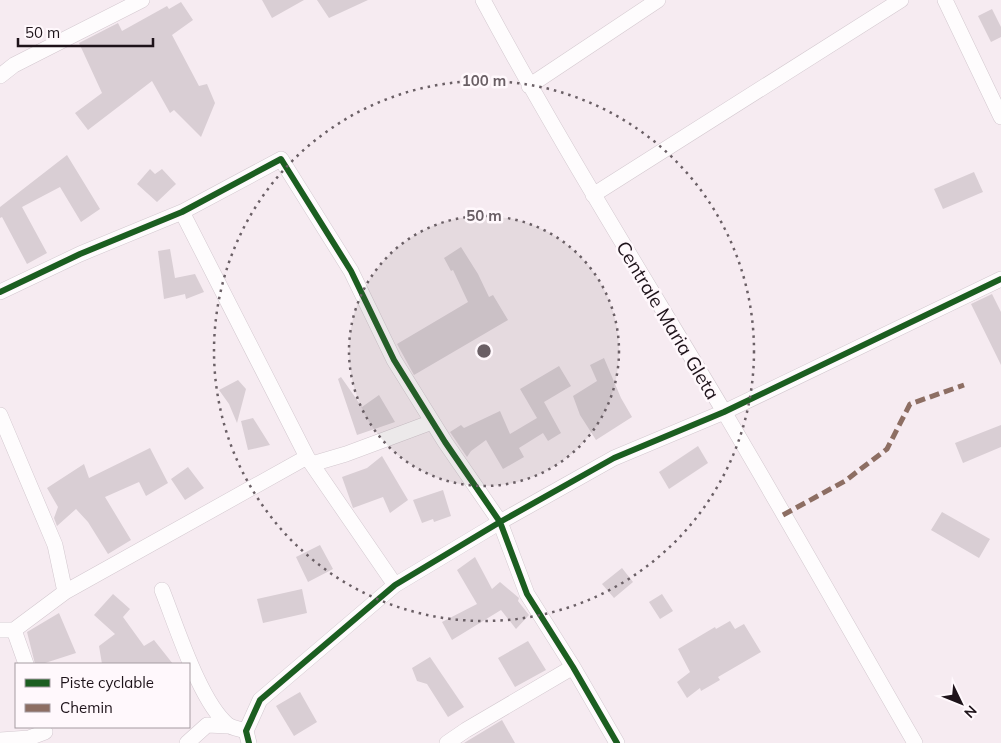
<svg xmlns="http://www.w3.org/2000/svg" width="1001" height="743" font-family="Mulish,sans-serif">
<style>
.building{fill:#d9ced4}
.lines{fill:none;stroke-linecap:round;stroke-linejoin:round}
.minor-casing{stroke:#d3c8cf;stroke-width:16}
.minor{stroke:#fefcfd;stroke-width:15}
.quiet{stroke:#8d6e63;stroke-width:5;stroke-dasharray:10 5;stroke-linecap:butt}
.cycleway-casing{stroke:#fff8fc;stroke-width:9}
.cycleway{stroke:#1b5e20;stroke-width:6}
.ring{fill:none;stroke:#6a5f65;stroke-width:2.5;stroke-dasharray:2.5 5}
.labels{text-anchor:middle;stroke-width:5;stroke-linejoin:round;paint-order:stroke}
.street-label{font-size:19px;fill:#1e131a;stroke:#fff8fc}
.centre{fill:#6a5f65;stroke:#fff8fc;stroke-width:2.5}
.ring-label{font-size:15px;text-anchor:middle;font-weight:bold;fill:#6a5f65;stroke:#fff8fc;stroke-width:5;stroke-linejoin:round;paint-order:stroke}
</style>
<rect width="100%" height="100%" fill="#f6ebf1"/>
<path class="building" d="M262,0H304L272,18Z
M317,0H368L329,18Z
M181,2L193,20L172,35L199,86L207,84L215,103L201,137L174,110L170,113L152,81L88,130L75,113L102,93L79,43L118,23L122,31L167,6L169,9Z
M992,9L1001,27V37L991,42L978,16Z
M67,155L100,209L81,222L60,187L22,207L47,253L27,264L2,217L0,218V207Z
M150,169L155,174L162,169L176,184L157,202L137,184Z
M974,172L983,192L943,209L934,189Z
M461,247L478,274L489,297L493,295L508,320L414,375L397,344L468,302L453,270L451,271L444,258Z
M170,249L175,278L195,274L204,292L186,299L185,294L164,299L158,251Z
M992,294L1001,312V365L971,304Z
M604,358L621,398L632,417L596,440L580,415L573,396L597,381L590,365Z
M559,366L571,386L544,402L561,433L548,441L543,433L519,448L524,457L503,469L486,440L471,451L467,457L450,432L461,425L464,428L500,411L510,434L537,418L520,389Z
M341,377L362,407L379,395L395,422L357,435L338,379Z
M238,380L246,389L237,423L229,404L219,390Z
M253,418L270,445L248,450L241,421Z
M1001,425V447L963,463L955,443Z
M698,446L708,463L669,489L659,472Z
M150,448L168,483L146,496L139,482L105,497L131,540L108,554L88,522L76,509L57,526L54,518L58,507L47,488L84,464L89,478Z
M382,456L408,500L390,513L383,497L353,508L342,477L367,468Z
M188,467L204,488L185,500L171,479Z
M443,490L451,516L434,522L433,519L422,523L413,500Z
M942,512L990,539L979,558L931,530Z
M320,545L333,569L308,582L296,557Z
M475,557L492,589L500,582L519,598L518,601L529,615L516,629L501,610L452,640L442,622L477,604L457,570Z
M622,568L633,582L614,598L602,584Z
M302,589L307,613L263,623L257,599Z
M113,594L130,609L123,617L144,646L154,640L173,664H102L99,646L115,634L94,615Z
M662,594L673,611L660,619L649,602Z
M59,613L76,653L42,664H35L27,632Z
M730,621L735,629L744,624L761,652L718,677L720,680L701,691L700,688L687,698L677,682L690,672L678,649L715,627L716,629Z
M528,641L546,670L515,687L498,658Z
M430,657L464,707L448,717L427,684L417,681L412,668Z
M300,692L317,722L294,736L276,706Z
M502,720L515,743H464Z"/>
<g class="lines">
<g class="minor-casing">
<path id="minor" d="M483,0C558,140 642,274 723,410C788,520 851,632 915,743
M945,0L1001,117
M0,76L14,65L142,0
M529,86L658,0
M593,195L901,0
M182,212L307,457L395,585
M0,292L80,254L182,212L281,159L351,271L394,360L445,442L500,522L527,594L573,667L617,743
M0,415L55,545L65,592
M312,464L346,454L432,422
M162,590C176,625 200,702 228,725C232,728 240,729 246,731
M0,630H14L65,592L307,457
M14,630L26,664
M0,740L29,738L45,732
M187,743L207,725L229,726
M249,743L246,731L260,700L395,585L500,522L614,458L724,412L1001,279
M447,743L466,730L573,667"/>
</g>
<use href="#minor" class="minor"/>
<path class="quiet" d="M783,515L845,481L887,449L910,404L964,385"/>
<g class="cycleway-casing">
<path id="cycleway" d="M0,292L80,254L182,212L281,159L351,271L394,360L445,442L500,522L527,594L573,667L617,743
M249,743L246,731L260,700L395,585L500,522L614,458L724,412L1001,279"/>
</g>
<use href="#cycleway" class="cycleway"/>
</g>
<circle cx="484" cy="351" r="135" fill="#6a5f65" fill-opacity=".12"/>
<g class="ring">
<circle cx="484" cy="351" r="135"/>
<circle cx="484" cy="351" r="270"/>
</g>
<g class="labels">
<g class="street-label">
<text transform="translate(668 320) rotate(59)" y="7">Centrale Maria Gleta</text>
</g>
</g>
<circle cx="484" cy="351" r="8" class="centre"/>
<g class="ring-label">
<text x="484" y="86">100 m</text>
<text x="484" y="221">50 m</text>
</g>
<rect x="15" y="663" width="175" height="65" fill="#fff8fc" stroke="#a59ca2"/>
<rect x="25" y="679" width="25" height="8" fill="#1b5e20" stroke="#a59ca2"/>
<text x="60" y="688" font-size="15" fill="#1e131a">Piste cyclable</text>
<rect x="25" y="704" width="25" height="8" fill="#8d6e63" stroke="#a59ca2"/>
<text x="60" y="713" font-size="15" fill="#1e131a">Chemin</text>
<g transform="translate(961 703) rotate(133)" stroke="#fff8fc" stroke-width="4" paint-order="stroke">
<path d="M0-4L9 19L0 12L-9 19Z" fill="#1e131a"/>
<text y="-8" font-size="14" font-weight="bold" text-anchor="middle" fill="#1e131a">N</text>
</g>
<path d="M18 38v8h135v-8" fill="none" stroke="#1e131a" stroke-width="2.5"/>
<text x="25" y="38" font-size="15" fill="#1e131a" stroke="#fff8fc" stroke-width="4" paint-order="stroke">50 m</text>
</svg>
